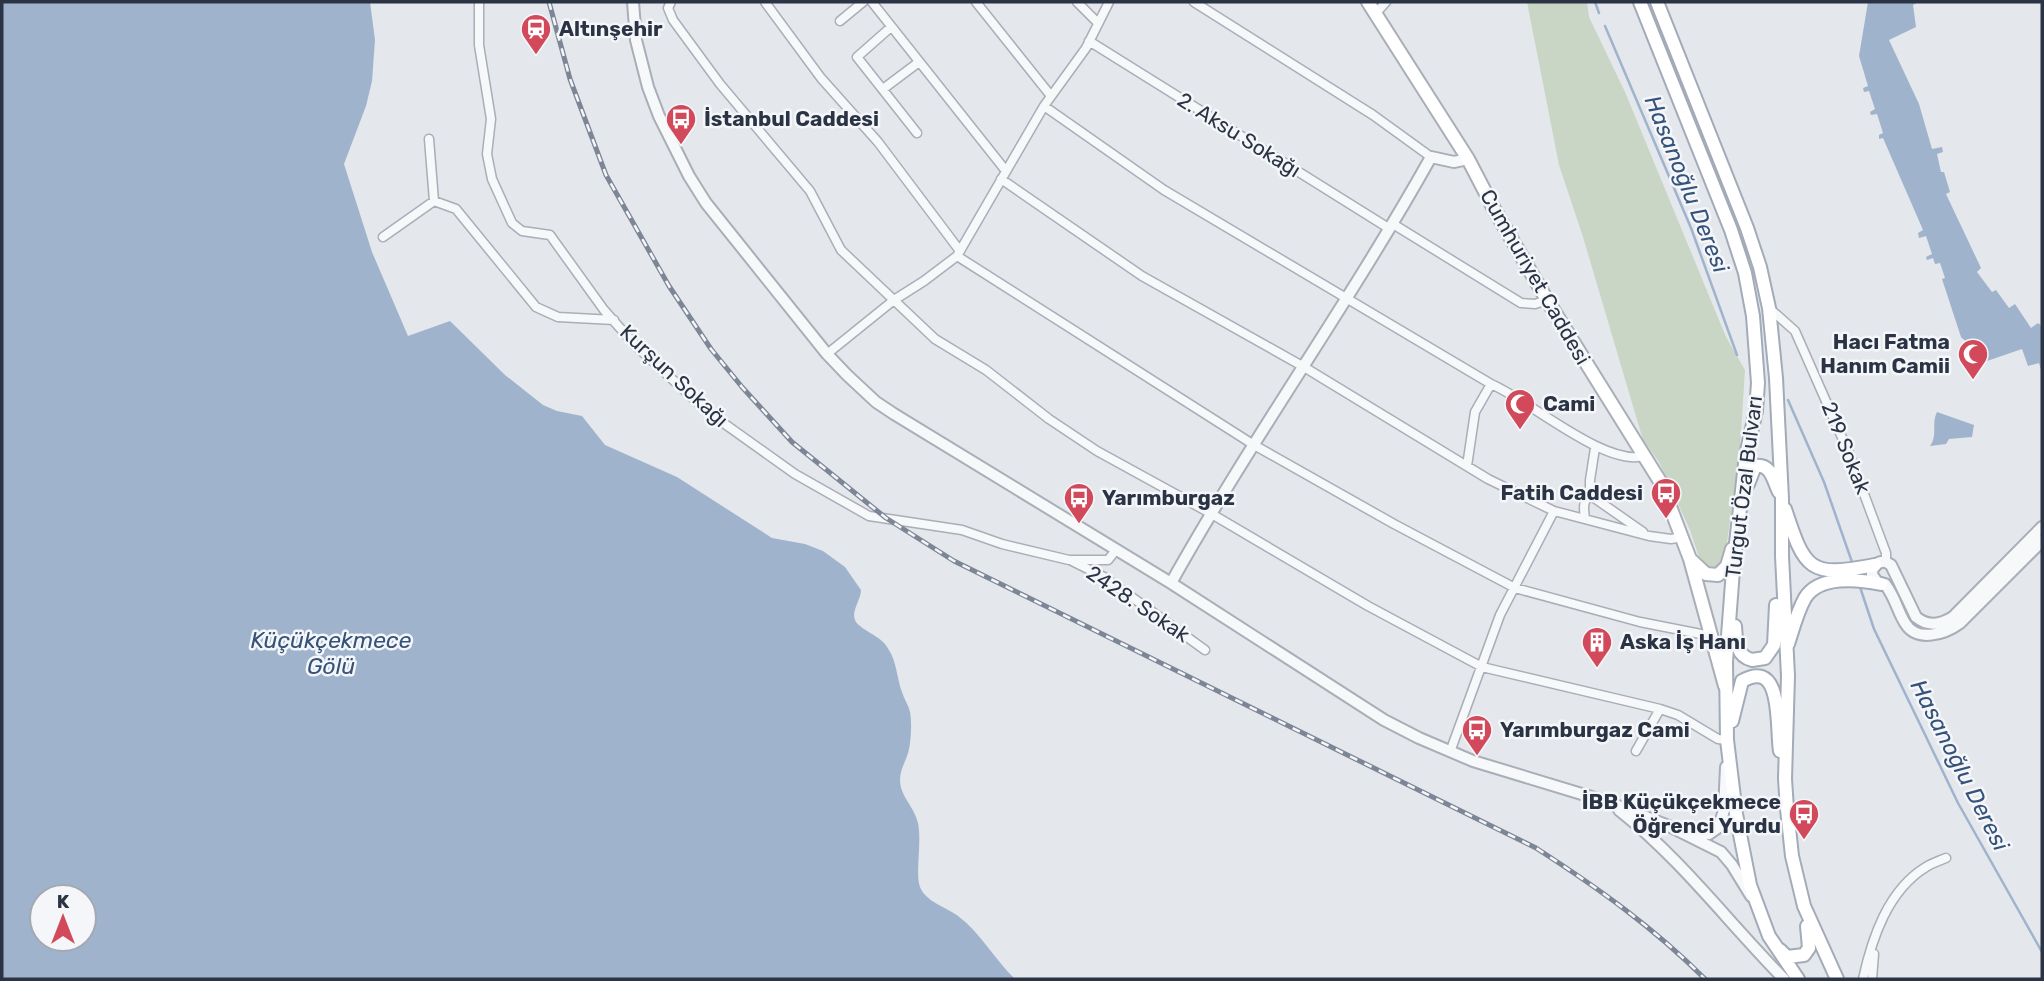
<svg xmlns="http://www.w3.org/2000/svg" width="2044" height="981" font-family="Rubik,sans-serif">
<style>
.green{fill:#c9d6c5}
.water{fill:#9fb4cc;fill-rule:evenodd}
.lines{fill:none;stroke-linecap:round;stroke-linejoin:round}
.stream{stroke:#9fb4cc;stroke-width:2.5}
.minor-casing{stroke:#a9aeb7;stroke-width:11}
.tertiary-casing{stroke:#a9aeb7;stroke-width:14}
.secondary-casing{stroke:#a9aeb7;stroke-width:16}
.primary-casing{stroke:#a3abb8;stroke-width:16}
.minor{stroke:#f7f8fa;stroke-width:8}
.tertiary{stroke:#f7f8fa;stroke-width:10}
.secondary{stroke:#fff;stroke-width:12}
.primary{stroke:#fff;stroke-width:12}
.rail-casing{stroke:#7d8696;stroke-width:5}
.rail{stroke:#f4f6f9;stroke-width:2.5;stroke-dasharray:8;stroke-linecap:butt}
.labels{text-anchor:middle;stroke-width:5;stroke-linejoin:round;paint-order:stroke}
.poi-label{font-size:21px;font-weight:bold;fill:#2b3445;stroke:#f4f6f9;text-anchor:start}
.street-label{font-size:21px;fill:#2b3445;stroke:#f4f6f9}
.water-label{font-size:23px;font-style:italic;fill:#34527a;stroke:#f4f6f9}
</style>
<rect width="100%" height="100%" fill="#e4e7ec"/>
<path class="green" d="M1527,2H1587L1589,17L1625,92L1726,337L1745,370L1740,447L1725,557L1713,572L1701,563L1690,530L1659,462L1643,440L1583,237L1559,165Z"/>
<path class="water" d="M2,2H370L375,40L372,81L366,106L344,164L372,252L408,336L450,321L505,375L543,405L557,411L582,416L605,445L677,477L772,538L805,544L823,551L845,567L861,590C861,600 851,611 855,620C858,628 877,635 884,643C897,658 896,675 902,692C904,699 909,706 910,712C912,722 911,740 909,749C907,760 900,768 900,780C900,796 914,806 918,823C922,842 915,874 920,887C926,902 946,907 958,916C981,933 994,959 1015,979H2ZM42,897H84V939H42Z
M1868,2H1918L1913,5L1916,27L1889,40L1919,104L1932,149L1942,147L1943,152L1937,154L1941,172H1944L1950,192L1946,194L1981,268L1977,272L1992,292L1996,290L2009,308L2015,304L2031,328L2038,323L2042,326V373L2039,363L2028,366L2022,349L1987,361L1961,337L1942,279L1945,278L1940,263L1935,264L1933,258L1927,260L1926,257L1932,254L1926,236L1919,238L1918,233L1923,230L1883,138L1879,139V135L1883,133L1877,114L1871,115L1870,112L1875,109L1869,91L1864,92L1863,88L1868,86L1859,56Z
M1937,412L1974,425L1972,437L1949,439L1946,444L1930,446C1938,435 1931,424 1937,412Z"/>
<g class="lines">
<path class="stream" d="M1595,2L1599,13
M1605,26L1691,228L1737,355
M1788,400L1824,482L1852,562
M1860,587L1874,629L1958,803L2042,952"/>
<g class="minor-casing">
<path id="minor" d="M479,2V45L491,119L487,154L492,179L512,223L522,231L550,235L604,310L636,346L708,412L795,474L869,516L962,530L1002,544L1069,560H1108L1116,550
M671,2L668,8L673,20L720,84L810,191L841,250L935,339L986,370L1049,419L1097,451L1210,513L1368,606L1482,667L1660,709L1678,715L1718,739L1727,740
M765,2L821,78L878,142L960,251
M872,2L1006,171
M976,2L1051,96
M1077,2L1098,23
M1194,2L1373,115L1431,157
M1375,14L1386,2
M840,21L863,2
M891,27L857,57L917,133
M1089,41L1390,229
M883,89L919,62
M1044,106L1164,190L1491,384C1529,400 1605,467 1644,456
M429,139L434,201
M1001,179L1142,276L1304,367L1488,479L1554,511L1649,536L1671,539L1683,537
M1393,224L1521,303L1535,304L1547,300
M383,237L434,201L456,209L536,307L558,317L614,320
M957,256L1254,445L1394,524L1515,588L1640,622L1711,636
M1769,308L1795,331L1848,451L1886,553V562
M827,354L894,300L924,281L957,256L1044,106L1086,48L1109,2
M1467,466L1475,412L1491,384
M1590,495V480L1595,448
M1585,519C1584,510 1582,501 1590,495L1643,532
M1072,561L1104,577L1205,650
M1636,751L1660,709
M1450,752L1500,615L1554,511
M1863,979C1872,938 1888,890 1926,867C1932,863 1939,861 1946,858
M1872,979L1874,954"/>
</g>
<g class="tertiary-casing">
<path id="tertiary" d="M633,2L636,40L648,87L659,116L689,176L706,203L827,354L847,375L876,402L894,414L1171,583L1384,720L1419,738L1473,761L1608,802L1671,827L1721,852L1732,865L1751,896
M2042,527L1953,617C1940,625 1928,627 1916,617L1891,565L1886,562C1877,561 1872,566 1872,575L1878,583L1885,584C1896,599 1897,610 1905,623C1917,643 1945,634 1960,623L2042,541
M1171,583C1252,438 1350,302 1431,157L1454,162L1468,159
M1619,810C1681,859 1728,922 1784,979
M1690,832L1709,834L1719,827L1724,810L1726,767"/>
</g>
<g class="secondary-casing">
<path id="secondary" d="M1368,2L1468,159L1494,209L1547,300L1661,483L1690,559L1725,686
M1690,559L1706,574L1718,575L1727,566L1732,549"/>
</g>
<g class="primary-casing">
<path id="primary" d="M1640,2L1731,230L1745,273L1753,316L1758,383L1756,411L1746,455L1733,570L1726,662L1727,740L1736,814L1750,885L1769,936L1798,979
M1657,2L1747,228L1760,267L1769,308L1776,378L1782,499V556L1788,676L1785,779L1787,809L1792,856L1804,906L1837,979
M1748,484L1755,466C1771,463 1773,480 1779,492
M1785,509C1805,570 1809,578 1875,565
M1735,626C1736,641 1736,656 1752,660L1765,658L1774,645L1776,605
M1788,644C1793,629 1797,612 1805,598C1819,575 1858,579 1881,584
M1732,721L1742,681C1784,657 1776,729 1780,751
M1780,950L1787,957L1804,955L1809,948L1807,926"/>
</g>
<use href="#minor" class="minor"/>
<use href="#tertiary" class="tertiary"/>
<use href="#secondary" class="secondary"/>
<use href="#primary" class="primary"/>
<g class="rail-casing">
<path id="rail" d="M549,2L570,79L606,175L669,286L711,349L742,387L792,442L886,518L954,561L1536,848C1598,888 1653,927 1705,979"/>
</g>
<use href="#rail" class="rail"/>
</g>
<defs>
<g id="station-pin" transform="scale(1.575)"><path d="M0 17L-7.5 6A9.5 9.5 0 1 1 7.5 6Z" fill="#d1495b" stroke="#f4f6f9"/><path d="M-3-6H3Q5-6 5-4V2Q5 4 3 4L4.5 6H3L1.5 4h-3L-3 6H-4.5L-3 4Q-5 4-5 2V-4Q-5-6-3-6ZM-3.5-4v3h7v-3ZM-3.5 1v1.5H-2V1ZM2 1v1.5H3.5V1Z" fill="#fff"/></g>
<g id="bus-pin" transform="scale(1.575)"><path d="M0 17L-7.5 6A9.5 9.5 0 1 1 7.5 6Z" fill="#d1495b" stroke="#f4f6f9"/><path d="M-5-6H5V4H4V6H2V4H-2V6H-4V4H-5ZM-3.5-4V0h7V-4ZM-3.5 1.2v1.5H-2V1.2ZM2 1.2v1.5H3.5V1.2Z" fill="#fff"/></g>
<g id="mosque-pin" transform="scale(1.575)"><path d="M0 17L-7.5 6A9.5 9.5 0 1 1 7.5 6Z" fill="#d1495b" stroke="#f4f6f9"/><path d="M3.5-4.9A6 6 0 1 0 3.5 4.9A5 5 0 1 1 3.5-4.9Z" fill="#fff"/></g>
<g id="building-pin" transform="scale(1.575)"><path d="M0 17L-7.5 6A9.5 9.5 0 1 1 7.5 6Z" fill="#d1495b" stroke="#f4f6f9"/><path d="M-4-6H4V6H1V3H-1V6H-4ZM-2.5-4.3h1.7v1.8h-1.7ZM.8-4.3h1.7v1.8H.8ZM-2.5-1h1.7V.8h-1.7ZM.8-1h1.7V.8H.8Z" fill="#fff"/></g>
</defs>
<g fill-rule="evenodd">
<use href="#station-pin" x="536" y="29"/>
<use href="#bus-pin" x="681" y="119"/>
<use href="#mosque-pin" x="1973" y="354"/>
<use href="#mosque-pin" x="1520" y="404"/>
<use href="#bus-pin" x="1666" y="493"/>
<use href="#bus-pin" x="1079" y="498"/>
<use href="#building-pin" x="1597" y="642"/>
<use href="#bus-pin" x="1477" y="730"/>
<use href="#bus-pin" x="1804" y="814"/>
</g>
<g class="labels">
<g class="poi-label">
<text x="559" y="36">Altınşehir</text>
<text x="704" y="126">İstanbul Caddesi</text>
<text x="1950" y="349" text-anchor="end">Hacı Fatma<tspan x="1950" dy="24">Hanım Camii</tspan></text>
<text x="1543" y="411">Cami</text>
<text x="1643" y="500" text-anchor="end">Fatih Caddesi</text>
<text x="1102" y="505">Yarımburgaz</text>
<text x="1620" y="649">Aska İş Hanı</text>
<text x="1500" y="737">Yarımburgaz Cami</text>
<text x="1781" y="809" text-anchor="end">İBB Küçükçekmece<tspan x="1781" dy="24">Öğrenci Yurdu</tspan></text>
</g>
<g class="street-label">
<text transform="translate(1239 135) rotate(32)" y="7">2. Aksu Sokağı</text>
<text transform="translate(1535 277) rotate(60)" y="7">Cumhuriyet Caddesi</text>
<text transform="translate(674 376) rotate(43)" y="7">Kurşun Sokağı</text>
<text transform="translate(1846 448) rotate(68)" y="7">219 Sokak</text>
<text transform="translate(1744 487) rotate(-83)" y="7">Turgut Özal Bulvarı</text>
<text transform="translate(1138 604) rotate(34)" y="7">2428. Sokak</text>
</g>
<g class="water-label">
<text transform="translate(1687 184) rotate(68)" y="8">Hasanoğlu Deresi</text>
<text x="331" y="648">Küçükçekmece<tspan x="331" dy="26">Gölü</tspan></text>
<text transform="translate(1960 765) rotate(63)" y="8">Hasanoğlu Deresi</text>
</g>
</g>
<rect width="2044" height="981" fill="none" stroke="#2b3445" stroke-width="7"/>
<g transform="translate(63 918)"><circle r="33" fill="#f4f6f9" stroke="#a4a8b1" stroke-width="2"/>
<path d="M0-5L12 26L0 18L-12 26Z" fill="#d1495b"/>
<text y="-10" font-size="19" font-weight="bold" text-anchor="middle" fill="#2b3445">K</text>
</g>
</svg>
